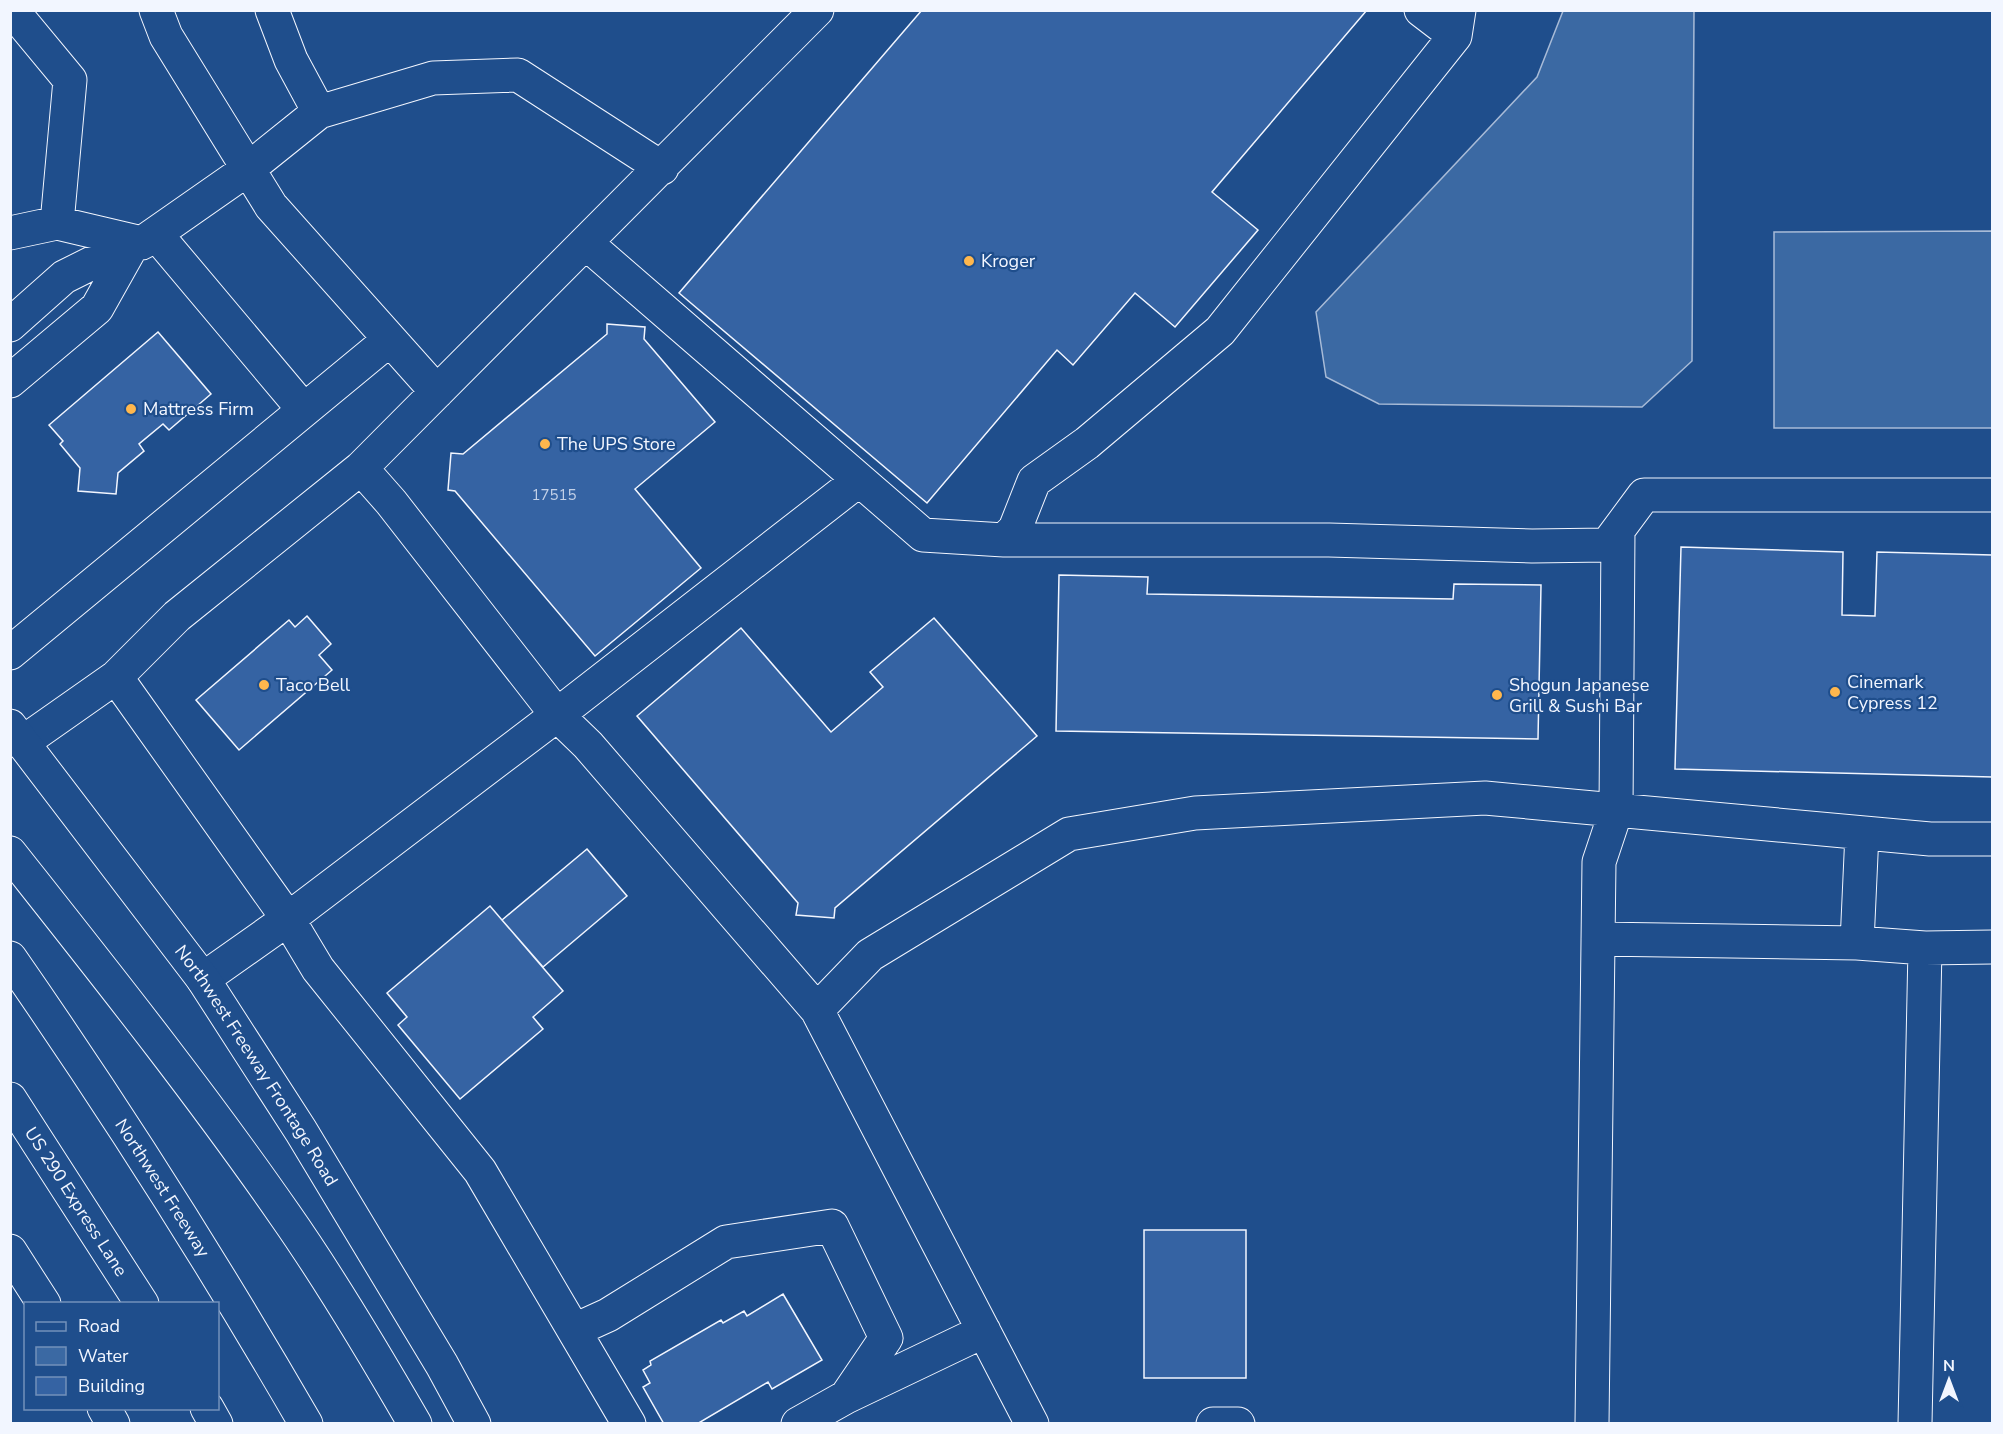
<svg xmlns="http://www.w3.org/2000/svg" width="2003" height="1434" font-family="'Nunito Sans',sans-serif">
<style>
.water{fill:#3b69a3;stroke:#a8bbd7;stroke-width:1.5}
.building{fill:#3563a3;stroke:#f2f6ff;stroke-width:1.5}
.lines{fill:none;stroke-linecap:round;stroke-linejoin:round}
.minor-casing{stroke:#f2f6ff;stroke-width:35}
.major-casing{stroke:#f2f6ff;stroke-width:35}
.highway-casing{stroke:#f2f6ff;stroke-width:35}
.minor{stroke:#1f4e8c;stroke-width:33}
.major{stroke:#1f4e8c;stroke-width:33}
.highway{stroke:#1f4e8c;stroke-width:33}
.poi-dot{fill:#ffb74d;stroke:#1f4e8c;stroke-width:2}
.labels{text-anchor:middle;stroke-width:4.5;stroke-linejoin:round;paint-order:stroke}
.number-label{font-size:15px;fill:#c3d1e8}
.poi-label{font-size:18px;fill:#f2f6ff;stroke:#1f4e8c;text-anchor:start}
.street-label{font-size:18px;fill:#f2f6ff;stroke:#1f4e8c}
</style>
<rect width="100%" height="100%" fill="#1f4e8c"/>
<path class="water" d="M1563,11H1694L1692,361L1642,407L1379,404L1326,377L1316,312L1537,77Z
M1992,231V428H1774V232Z"/>
<path class="building" d="M922,10H1367L1212,192L1258,230L1175,327L1135,293L1073,365L1057,350L927,503L679,293Z
M607,324L645,327L644,339L715,422L635,489L701,568L595,656L455,491L448,490L451,453L463,454L607,334Z
M158,332L211,394L169,430L163,424L139,444L144,451L118,473L116,494L78,491L80,468L60,444L63,441L49,425Z
M1681,547L1843,552L1842,615L1875,616L1877,552L1992,555V777L1675,769Z
M1059,575L1148,577L1147,594L1453,599L1454,584L1541,585L1538,739L1056,731Z
M307,616L331,644L319,655L332,670L239,750L196,700L289,620L295,627Z
M934,618L1037,736L835,908L834,918L796,915L798,903L637,716L741,628L831,732L883,687L870,672Z
M587,849L627,896L543,967L502,920Z
M490,906L563,991L533,1017L543,1029L460,1099L398,1025L407,1017L387,993Z
M1144,1230H1246V1378H1144Z
M783,1294L822,1360L772,1389L768,1382L697,1424H664L643,1387L650,1383L643,1370L651,1365L650,1361L721,1320L723,1323L744,1311L747,1316Z"/>
<g class="lines">
<g class="minor-casing">
<path id="minor" d="M12,10L70,80L57,223
M156,10L166,36L271,206L437,392
M1421,10L1455,36
M1459,10L1455,36L1220,331L1087,443L1034,481L1015,529L1004,540H1329L1532,546L1607,545L1644,495H1992
M319,112L433,78L518,75L662,168
M10,233L57,223L142,243L248,169L319,112L291,60L272,10
M156,234L304,410
M586,243L923,535L1004,540
M10,325L64,277L134,242L97,308L10,381
M361,468L817,10
M10,653L389,340
M116,677L288,919L203,979
M22,743L116,677L177,616L361,468L391,502L557,715L588,745L817,1010L870,955L1069,834L1195,813L1485,798L1930,839H1992
M1598,939L1857,943L1925,948L1915,1424
M1857,943L1862,833
M1925,948L1992,947
M817,1010L1032,1424
M575,1330L608,1315L726,1242L832,1226L886,1338L846,1397
M629,1424L480,1171L318,969L288,919L557,715L859,480
M798,1424L846,1397L984,1331
M1213,1424H1238
M1592,1424L1599,862L1616,811L1618,531"/>
</g>
<g class="major-casing">
<g id="major">
<path id="s1" d="M10,726L203,979L301,1131L442,1365L474,1424"/>
</g>
</g>
<g class="highway-casing">
<g id="highway">
<path d="M10,853C104,972 199,1091 285,1215C332,1282 374,1353 415,1424"/>
<path id="s2" d="M10,958C115,1109 214,1265 306,1424"/>
<path id="s3" d="M10,1099L142,1304"/>
<path d="M10,1251L44,1304"/>
<path d="M104,1408L113,1424"/>
<path d="M207,1408L216,1424"/>
</g>
</g>
<use href="#minor" class="minor"/>
<use href="#major" class="major"/>
<use href="#highway" class="highway"/>
</g>
<g class="poi-dot">
<circle cx="969" cy="261" r="6"/>
<circle cx="131" cy="409" r="6"/>
<circle cx="545" cy="444" r="6"/>
<circle cx="264" cy="685" r="6"/>
<circle cx="1835" cy="692" r="6"/>
<circle cx="1497" cy="695" r="6"/>
</g>
<g class="labels">
<g class="number-label">
<text x="554" y="500">17515</text>
</g>
<g class="poi-label">
<text x="981" y="267">Kroger</text>
<text x="143" y="415">Mattress Firm</text>
<text x="557" y="450">The UPS Store</text>
<text x="1847" y="688">Cinemark<tspan x="1847" dy="21">Cypress 12</tspan></text>
<text x="276" y="691">Taco Bell</text>
<text x="1509" y="691">Shogun Japanese<tspan x="1509" dy="21">Grill &amp; Sushi Bar</tspan></text>
</g>
<g class="street-label">
<text dy="6" stroke="none"><textPath href="#s1" startOffset="420">Northwest Freeway Frontage Road</textPath></text>
<text dy="6" stroke="none"><textPath href="#s2" startOffset="276">Northwest Freeway</textPath></text>
<text dy="6" stroke="none"><textPath href="#s3" startOffset="122">US 290 Express Lane</textPath></text>
</g>
</g>
<rect width="2003" height="1434" fill="none" stroke="#f2f6ff" stroke-width="24"/>
<rect x="24" y="1302" width="195" height="108" fill="#1f4e8c" stroke="#7391ba" stroke-width="1.5"/>
<rect x="36" y="1322" width="30" height="9" fill="#1f4e8c" stroke="#7391ba" stroke-width="1.5"/>
<text x="78" y="1332" font-size="18" fill="#f2f6ff">Road</text>
<rect x="36" y="1347" width="30" height="18" fill="#3b69a3" stroke="#7391ba" stroke-width="1.5"/>
<text x="78" y="1362" font-size="18" fill="#f2f6ff">Water</text>
<rect x="36" y="1377" width="30" height="18" fill="#3563a3" stroke="#7391ba" stroke-width="1.5"/>
<text x="78" y="1392" font-size="18" fill="#f2f6ff">Building</text>
<g transform="translate(1949 1380)" stroke="#1f4e8c" stroke-width="4.5" paint-order="stroke">
<path d="M0-4.5L10 22L0 15L-10 22Z" fill="#f2f6ff"/>
<text y="-9" font-size="16" font-weight="bold" text-anchor="middle" fill="#f2f6ff">N</text>
</g>
</svg>
